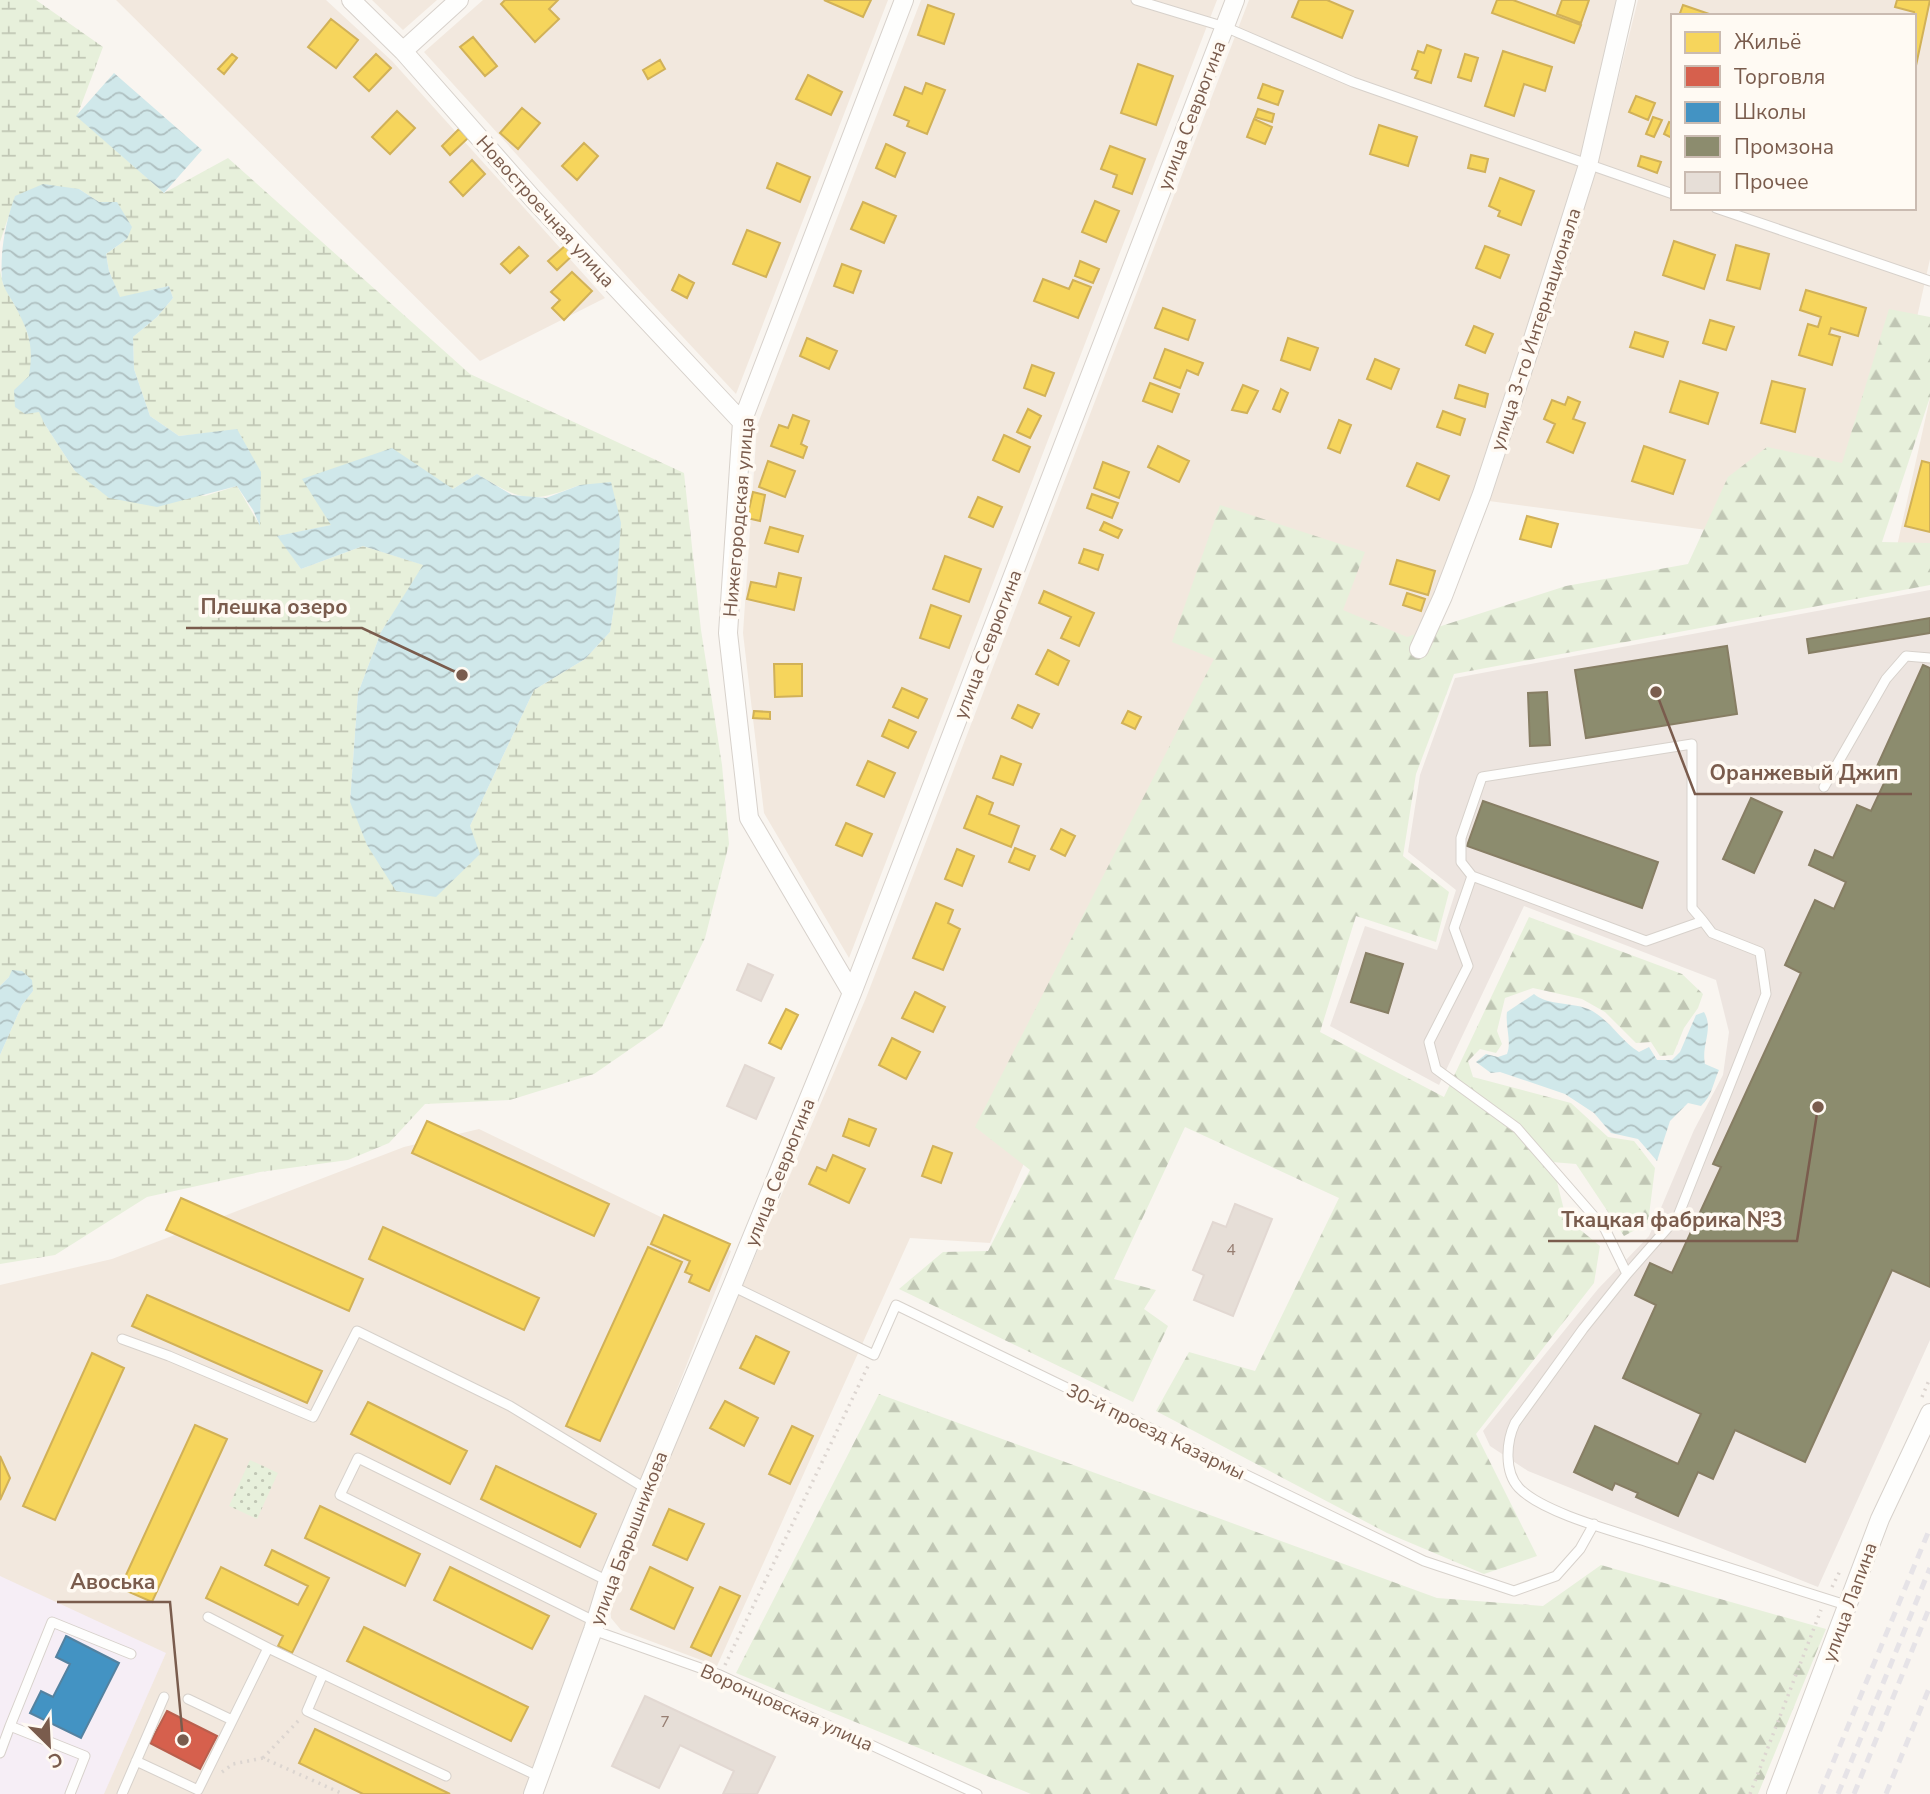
<svg xmlns="http://www.w3.org/2000/svg" width="1930" height="1794" font-family="'Nunito Sans',sans-serif">
<style>
.residential{fill:#f2e8de;fill-rule:evenodd}
.industrial{fill:#ede5e0}
.education{fill:#f6eef6}
.grass{fill:url(#grass-dots)}
.forest{fill:url(#forest-firs)}
.wetland{fill:url(#wetland-marsh);fill-rule:evenodd}
.water{fill:url(#water-waves)}
.homes{fill:#f6d55c;stroke:#d1b158;stroke-width:2}
.shops{fill:#d6604d;stroke:#ba5f4d;stroke-width:2}
.schools{fill:#4393c3;stroke:#5482a0;stroke-width:2}
.industry{fill:#8c8c6e;stroke:#877e64;stroke-width:2}
.building{fill:#e6ded7;stroke:#e2d8d2;stroke-width:2}
.lines{fill:none;stroke-linecap:round;stroke-linejoin:round}
.service-casing{stroke:#d7d1cb;stroke-width:11}
.minor-casing{stroke:#d7d1cb;stroke-width:20}
.path{stroke:#dcd5d0;stroke-width:3.5;stroke-dasharray:2 5;stroke-linecap:butt}
.service{stroke:#fefefd;stroke-width:9}
.minor{stroke:#fefefd;stroke-width:18}
.rail{stroke:#e6e3e7;stroke-width:5;stroke-dasharray:10 7;stroke-linecap:butt}
.labels{text-anchor:middle;stroke-width:7;stroke-linejoin:round;paint-order:stroke}
.number-label{font-size:16px;fill:#977e72}
.street-label{font-size:19px;fill:#7a5c4d;stroke:#fffaf3}
.leader{fill:none;stroke:#7a5c4d;stroke-width:2.5}
.callout-dot{fill:#7a5c4d;stroke:#fffaf3;stroke-width:2.5}
.callout-label{font-size:21px;text-anchor:middle;font-weight:bold;fill:#7a5c4d;stroke:#fffaf3;stroke-width:7;stroke-linejoin:round;paint-order:stroke}
</style>
<defs>
<pattern id="grass-dots" width="8" height="8" patternUnits="userSpaceOnUse" patternTransform="scale(1.75)"><rect width="8" height="8" fill="#e7f0db"/><path d="M2 2h.1M6 6h.1" fill="none" stroke="#c0c6b4" stroke-width="1.8" stroke-linecap="round"/></pattern>
<pattern id="forest-firs" width="22" height="20" patternUnits="userSpaceOnUse" patternTransform="scale(1.75)"><rect width="22" height="20" fill="#e7f0db"/><path d="M5 1l3.5 6h-7zM16 11l3.5 6h-7z" fill="#c0c6b4"/></pattern>
<pattern id="wetland-marsh" width="20" height="14" patternUnits="userSpaceOnUse" patternTransform="scale(1.75)"><rect width="20" height="14" fill="#e7f0db"/><path d="M1 5h8M5 5V1M11 12h8M15 12V8" fill="none" stroke="#c0c6b4"/></pattern>
<pattern id="water-waves" width="16" height="10" patternUnits="userSpaceOnUse" patternTransform="scale(1.75)"><rect width="16" height="10" fill="#d0e8ea"/><path d="M0 5q4-4 8 0t8 0" fill="none" stroke="#aebfc0"/></pattern>
</defs>
<rect width="100%" height="100%" fill="#f9f5f0"/>
<path class="residential" d="M116,0H326L392,61L605,298L480,361Z
M372,0H437L403,30Z
M483,0H888L736,394L641,292L424,52Z
M921,0H1217L849,958L764,813L743,633L757,426Z
M1249,0H1616L1584,153L1480,484L1402,668L1184,787L990,1243L910,1238L717,1666L621,1630L611,1618L610,1605L617,1578L866,998Z
M1638,0H1930V259L1865,551L1489,501L1599,156ZM1673,16H1914V208H1673Z
M1930,398V560L1895,555Z
M479,1129L731,1251L596,1597L526,1794H0V1285L112,1259L404,1147Z"/>
<path class="industrial" d="M1930,590V1340L1818,1587L1528,1471L1490,1446L1483,1431L1598,1289L1649,1236L1694,1130L1723,1075L1729,1032L1716,980L1524,906L1439,1085L1330,1026L1365,926L1437,950L1456,890L1408,852L1420,775L1455,678Z"/>
<path class="education" d="M0,1576L166,1653L104,1794H0Z"/>
<path class="grass" d="M250,1460L278,1473L257,1519L229,1506Z"/>
<path class="forest" d="M1889,309L1930,317V397L1882,542L1930,543V585L1454,674L1416,774L1403,856L1449,892L1436,942L1356,916L1320,1032L1444,1097L1529,917L1682,974L1703,994L1698,1008L1684,1028L1673,1055L1660,1056L1651,1042L1636,1043L1605,1012L1582,999L1533,988L1505,998L1497,1031L1502,1044L1496,1053L1480,1049L1468,1061L1473,1077L1571,1103L1608,1137L1634,1141L1655,1168L1648,1223L1624,1236L1576,1164L1552,1162L1566,1218L1600,1246L1594,1283L1476,1434L1537,1556L1484,1574L1387,1533L1156,1411L1189,1352L1255,1371L1339,1198L1185,1127L1114,1279L1156,1290L1144,1309L1168,1326L1133,1402L899,1289L943,1252L988,1251L1030,1170L975,1127L1214,659L1172,642L1220,505L1365,552L1343,610L1407,637L1566,586L1688,564L1728,477L1767,447L1842,463Z
M879,1394L1437,1598L1543,1606L1601,1565L1826,1629L1758,1794H1031L736,1673Z"/>
<path class="wetland" d="M0,0H36L103,47L77,116L164,193L228,158L470,374L684,473L701,630L722,765L729,844L705,938L662,1027L594,1074L510,1100L425,1104L389,1143L348,1160L260,1172L147,1197L55,1255L0,1264V1055L22,1005L33,991L9,977L0,986V270L3,284L23,320L33,351L30,376L44,423L75,471L205,496L237,486L259,524L237,430L179,436L150,416L134,369L133,337L157,317L173,298L169,286L120,298L109,271L106,254L127,239L99,202L79,189L15,197L0,242ZM477,474C522,501 530,504 580,485L616,562V595L610,632L585,659L534,690L470,826L350,802L358,693L381,632L424,565L363,546L301,569L278,536L332,525L453,489Z"/>
<path class="water" d="M114,73L202,150L164,193L76,116Z
M43,184L79,189L99,202H117L132,227L127,239L106,254L109,271L120,297L169,286L173,298L157,317L133,337L134,369L150,416L179,436L237,429L261,472L260,526L253,510L237,486L157,507L109,498L75,471L44,423L39,412L25,414L15,407L14,390L29,376C34,345 29,332 14,304C10,297 4,289 2,280C0,251 5,224 15,196Z
M392,448L453,489L477,474L512,495L546,498L580,485L611,482L621,523L616,595L610,632L585,659L534,690L470,826L480,854L436,897L396,891L367,845L350,802L358,693L381,632L423,565L363,546L301,569L277,536L331,525L302,479Z
M12,970L22,971L32,980L33,991L22,1005L0,1055V986L9,977Z
M1534,994C1545,1004 1568,1003 1582,1007C1606,1013 1618,1039 1639,1052L1649,1047L1657,1060H1672L1680,1052L1696,1015L1704,1012C1714,1029 1701,1045 1705,1064L1719,1070C1713,1083 1712,1096 1701,1106L1688,1103L1670,1121L1657,1161L1638,1139L1611,1133L1594,1113L1565,1094L1500,1072L1491,1073L1476,1062L1486,1054L1498,1057L1507,1054C1512,1042 1505,1026 1507,1012Z"/>
<path class="homes" d="M505,0H558L549,9L559,19L535,42L501,4Z
M824,0H871L863,17Z
M1299,0H1327L1353,11L1342,38L1292,17Z
M1497,0H1513L1581,25L1574,43L1492,13Z
M1562,0H1589L1581,23L1557,14Z
M1897,0H1930L1914,75V12L1895,7Z
M928,5L954,14L944,44L918,35Z
M1683,5L1715,16H1679Z
M331,19L358,40L336,68L308,47Z
M473,37L497,66L485,76L460,47Z
M1427,45L1441,50L1431,83L1415,78L1418,71L1412,69L1418,51L1424,53Z
M1503,51L1552,67L1545,91L1524,84L1514,116L1485,106Z
M232,54L237,58L224,74L218,69Z
M376,54L391,68L369,91L354,77Z
M1465,54L1478,58L1471,81L1458,77Z
M660,60L665,69L648,79L643,70Z
M1138,64L1173,76L1156,125L1121,113Z
M808,75L842,92L831,115L796,99Z
M926,83L945,90L927,134L907,126L909,121L894,115L905,87L922,94Z
M1263,84L1283,91L1278,105L1258,98Z
M1636,96L1655,103L1648,120L1629,112Z
M522,108L540,123L518,149L500,133Z
M1258,109L1274,114L1272,122L1255,117Z
M397,111L415,128L390,154L372,137Z
M1653,117L1662,120L1654,137L1646,134Z
M1254,119L1272,127L1265,144L1247,137Z
M1669,122L1673,124L1672,138L1664,134Z
M1379,125L1417,137L1408,166L1370,154Z
M459,129L468,138L450,155L442,146Z
M584,143L598,156L577,180L562,166Z
M886,144L905,153L895,177L876,168Z
M1110,146L1145,159L1132,194L1113,187L1117,175L1101,169Z
M1471,155L1488,159L1485,172L1468,168Z
M1641,156L1661,162L1657,173L1638,166Z
M472,160L485,174L463,196L450,182Z
M777,163L810,177L800,202L767,188Z
M1500,178L1534,191L1521,225L1498,216L1500,211L1489,206Z
M1095,201L1119,211L1106,242L1082,232Z
M863,202L896,216L884,243L851,229Z
M747,230L780,243L766,277L733,264Z
M1674,241L1715,255L1704,289L1663,275Z
M566,245L574,254L557,270L548,261Z
M1736,245L1769,254L1760,289L1727,280Z
M1485,246L1509,255L1500,278L1476,268Z
M519,247L528,256L510,273L501,264Z
M1080,261L1099,269L1093,283L1075,276Z
M842,264L861,271L853,293L834,286Z
M572,272L592,291L564,320L552,308L560,300L551,292Z
M679,275L694,283L687,298L672,290Z
M1043,279L1069,289L1073,280L1091,287L1078,318L1034,301Z
M1806,290L1866,308L1858,336L1831,328L1829,334L1840,337L1832,365L1799,355L1808,324L1818,327L1821,317L1800,310Z
M1163,308L1195,320L1188,340L1155,328Z
M1710,320L1734,327L1726,350L1703,343Z
M1474,326L1493,334L1485,353L1466,345Z
M1635,332L1668,342L1663,357L1630,347Z
M807,338L837,351L829,369L800,356Z
M1288,338L1318,348L1310,370L1281,360Z
M1165,349L1203,363L1198,375L1187,370L1180,388L1154,378Z
M1375,359L1399,369L1391,389L1367,379Z
M1032,365L1054,373L1045,396L1024,388Z
M1680,381L1718,393L1708,424L1670,412Z
M1772,381L1805,389L1795,432L1761,423Z
M1150,383L1179,394L1172,412L1143,401Z
M1243,385L1258,391L1247,413L1232,410Z
M1459,385L1488,394L1485,407L1455,398Z
M1281,389L1288,393L1280,412L1273,409Z
M1568,397L1580,402L1573,419L1585,423L1573,453L1547,442L1555,424L1544,419L1552,400L1565,405Z
M1028,409L1041,416L1030,438L1017,432Z
M1443,411L1465,419L1460,435L1437,427Z
M793,415L809,421L801,444L807,447L803,458L771,446L779,425L788,428Z
M1339,420L1351,425L1340,453L1328,448Z
M1004,435L1030,447L1019,472L993,460Z
M1158,446L1189,461L1179,482L1148,467Z
M1644,446L1685,460L1673,494L1632,481Z
M768,461L795,471L785,497L759,487Z
M1922,461L1930,463V532L1905,526Z
M1103,462L1129,472L1119,498L1094,488Z
M1417,463L1449,476L1439,500L1407,486Z
M753,492L765,495L760,521L747,518Z
M1092,494L1118,503L1112,518L1087,508Z
M978,497L1002,507L993,527L969,517Z
M1527,516L1558,524L1551,547L1520,539Z
M1104,522L1122,530L1118,538L1100,530Z
M770,527L803,536L798,552L765,543Z
M1084,549L1103,555L1098,570L1079,563Z
M945,556L981,569L969,602L933,589Z
M1397,560L1435,571L1428,595L1390,584Z
M779,573L801,578L794,610L747,599L751,582L776,587Z
M1044,591L1094,613L1079,646L1061,638L1071,617L1039,603Z
M1407,593L1425,599L1421,611L1403,605Z
M931,605L961,616L949,648L920,638Z
M1048,650L1069,661L1058,685L1036,674Z
M774,664H802V696L775,697Z
M902,688L927,699L918,718L893,707Z
M1018,705L1039,714L1032,728L1012,718Z
M754,711L770,712V719L753,718Z
M1128,711L1141,717L1135,729L1122,723Z
M889,720L916,732L908,748L882,736Z
M1001,756L1021,764L1013,785L993,778Z
M868,761L895,773L884,797L857,785Z
M977,796L993,803L989,814L1019,826L1011,847L964,828Z
M846,823L872,834L862,856L836,845Z
M1061,829L1075,836L1065,856L1051,849Z
M1015,848L1035,856L1029,870L1009,862Z
M957,849L974,856L962,886L945,879Z
M936,903L953,910L948,923L960,929L943,970L913,958Z
M915,992L945,1007L933,1032L902,1018Z
M786,1009L798,1015L781,1049L769,1043Z
M892,1038L920,1052L906,1079L879,1065Z
M849,1119L876,1129L869,1146L843,1136Z
M427,1121L609,1204L594,1236L412,1153Z
M933,1146L952,1153L941,1183L922,1176Z
M833,1155L865,1169L849,1203L809,1184L817,1167L826,1171Z
M181,1198L363,1279L349,1311L166,1230Z
M664,1215L730,1244L709,1291L689,1282L692,1275L685,1272L690,1261L651,1244Z
M383,1227L539,1298L524,1330L369,1259Z
M648,1247L682,1262L600,1441L566,1426Z
M147,1295L322,1371L307,1403L132,1326Z
M756,1336L789,1352L774,1384L740,1368Z
M92,1353L124,1368L55,1520L23,1506Z
M725,1401L758,1418L744,1446L710,1428Z
M368,1402L467,1451L450,1484L351,1434Z
M195,1425L227,1439L152,1602L120,1588Z
M792,1426L813,1436L790,1484L769,1474Z
M0,1456L10,1478L0,1500Z
M496,1466L596,1514L580,1547L481,1499Z
M320,1506L420,1554L405,1586L305,1538Z
M669,1509L704,1524L687,1560L653,1545Z
M272,1550L329,1578L292,1653L278,1646L283,1636L206,1598L221,1567L298,1605L308,1586L265,1565Z
M450,1567L549,1616L532,1649L434,1600Z
M650,1567L693,1588L674,1629L631,1609Z
M720,1587L740,1596L711,1656L691,1647Z
M364,1627L528,1707L511,1741L347,1661Z
M315,1729L450,1794H363L299,1763Z"/>
<path class="shops" d="M167,1711L217,1736L200,1769L150,1743Z"/>
<path class="schools" d="M66,1636L119,1663L81,1738L30,1713L41,1691L53,1697L70,1664L56,1657Z"/>
<path class="industry" d="M1930,618V633L1809,653L1807,639Z
M1727,646L1737,714L1586,738L1575,670Z
M1923,665L1930,668V1287L1892,1270L1805,1462L1735,1430L1713,1479L1698,1472L1678,1516L1636,1497L1638,1493L1615,1483L1612,1490L1574,1472L1595,1426L1678,1464L1701,1414L1623,1378L1656,1305L1635,1295L1650,1263L1672,1273L1721,1167L1713,1164L1801,973L1785,965L1815,900L1834,909L1846,882L1809,865L1815,850L1833,858L1857,805L1871,811L1886,779L1874,773Z
M1547,692L1550,745L1530,746L1528,693Z
M1751,798L1782,812L1754,873L1723,859Z
M1483,801L1658,862L1642,908L1467,846Z
M1366,953L1403,964L1388,1013L1351,1002Z"/>
<path class="building" d="M748,964L773,975L761,1001L737,990Z
M745,1065L774,1078L756,1119L727,1106Z
M1235,1204L1272,1219L1233,1316L1194,1300L1204,1275L1193,1270L1213,1222L1226,1227Z
M645,1696L775,1757L757,1794H723L734,1771L680,1745L659,1788L612,1766Z"/>
<g class="lines">
<g class="service-casing">
<path id="service" d="M1136,0L1225,27L1353,82L1673,194
M1716,208L1930,281
M1824,787L1886,679L1906,656L1930,658
M1472,876L1454,928L1468,966L1429,1042L1436,1069L1517,1128L1605,1229L1627,1274
M1703,921L1692,908V744L1482,777L1461,838V862L1472,876L1646,941L1703,921L1712,933L1760,952L1766,994L1678,1216L1627,1274L1583,1329L1515,1423C1506,1442 1504,1472 1519,1488C1543,1513 1617,1532 1651,1543C1717,1564 1783,1585 1849,1606
M732,1286L874,1355L896,1305L1424,1561L1514,1591L1556,1576L1580,1549L1594,1524
M122,1339L169,1356L313,1417L357,1331L510,1406L645,1488
M596,1622L340,1495L358,1458L608,1581
M593,1630L720,1675L977,1794
M268,1648L540,1777
M323,1674L307,1711L446,1776
M188,1699L232,1720
M10,1726L52,1622L131,1654
M0,1753L10,1726L85,1756L70,1794
M136,1761L198,1790L268,1648L208,1617
M122,1794L164,1697"/>
</g>
<g class="minor-casing">
<path id="minor" d="M351,0L403,51L534,200L742,422
M403,51L459,0
M1419,649L1443,596L1482,494L1531,345L1588,165L1626,0
M852,993L749,818L728,633L742,422L904,0
M533,1794L593,1630L608,1581L732,1286L852,993L1235,0
M1776,1794L1880,1519L1930,1413"/>
</g>
<path class="path" d="M1922,1397L1930,1378
M1832,1587L1841,1569
M725,1665L868,1366
M263,1758L300,1719
M222,1772L233,1764L263,1758L343,1794
M1750,1794L1821,1610"/>
<use href="#service" class="service"/>
<use href="#minor" class="minor"/>
<path class="rail" d="M1820,1794L1930,1528
M1838,1794L1930,1568
M1854,1794L1930,1606
M1886,1794L1930,1686"/>
</g>
<g class="labels">
<g class="number-label">
<text x="1231" y="1255">4</text>
<text x="665" y="1727">7</text>
</g>
<g class="street-label">
<text transform="translate(1191 115) rotate(-69)" y="7">улица Севрюгина</text>
<text transform="translate(546 211) rotate(48)" y="7">Новостроечная улица</text>
<text transform="translate(1535 329) rotate(-72)" y="7">улица 3-го Интернационала</text>
<text transform="translate(738 517) rotate(-85)" y="7">Нижегородская улица</text>
<text transform="translate(987 644) rotate(-69)" y="7">улица Севрюгина</text>
<text transform="translate(779 1172) rotate(-68)" y="7">улица Севрюгина</text>
<text transform="translate(1156 1431) rotate(26)" y="7">30-й проезд Казармы</text>
<text transform="translate(628 1538) rotate(-69)" y="7">улица Барышникова</text>
<text transform="translate(1849 1602) rotate(-70)" y="7">улица Лапина</text>
<text transform="translate(787 1707) rotate(24)" y="7">Воронцовская улица</text>
</g>
</g>
<path class="leader" d="M462 675L362 628H186M1656 692L1695 794H1912M1818 1107L1797 1241H1548M183 1740L170 1602H57"/>
<g class="callout-dot">
<circle cx="462" cy="675" r="7"/>
<circle cx="1656" cy="692" r="7"/>
<circle cx="1818" cy="1107" r="7"/>
<circle cx="183" cy="1740" r="7"/>
</g>
<g class="callout-label">
<text x="274" y="614">Плешка озеро</text>
<text x="1804" y="780">Оранжевый Джип</text>
<text x="1672" y="1227">Ткацкая фабрика №3</text>
<text x="113" y="1589">Авоська</text>
</g>
<rect x="1671" y="14" width="245" height="196" fill="#fffaf3" stroke="#cabbb1" stroke-width="2"/>
<rect x="1685" y="32" width="35" height="21" fill="#f6d55c" stroke="#cabbb1" stroke-width="2"/>
<text x="1734" y="49" font-size="21" fill="#7a5c4d">Жильё</text>
<rect x="1685" y="66" width="35" height="21" fill="#d6604d" stroke="#cabbb1" stroke-width="2"/>
<text x="1734" y="84" font-size="21" fill="#7a5c4d">Торговля</text>
<rect x="1685" y="102" width="35" height="21" fill="#4393c3" stroke="#cabbb1" stroke-width="2"/>
<text x="1734" y="119" font-size="21" fill="#7a5c4d">Школы</text>
<rect x="1685" y="136" width="35" height="21" fill="#8c8c6e" stroke="#cabbb1" stroke-width="2"/>
<text x="1734" y="154" font-size="21" fill="#7a5c4d">Промзона</text>
<rect x="1685" y="172" width="35" height="21" fill="#e6ded7" stroke="#cabbb1" stroke-width="2"/>
<text x="1734" y="189" font-size="21" fill="#7a5c4d">Прочее</text>
<g transform="translate(49 1745) rotate(156)" stroke="#fffaf3" stroke-width="5" paint-order="stroke">
<path d="M0-5L12 26L0 18L-12 26Z" fill="#7a5c4d"/>
<text y="-10" font-size="19" font-weight="bold" text-anchor="middle" fill="#7a5c4d">С</text>
</g>
</svg>
